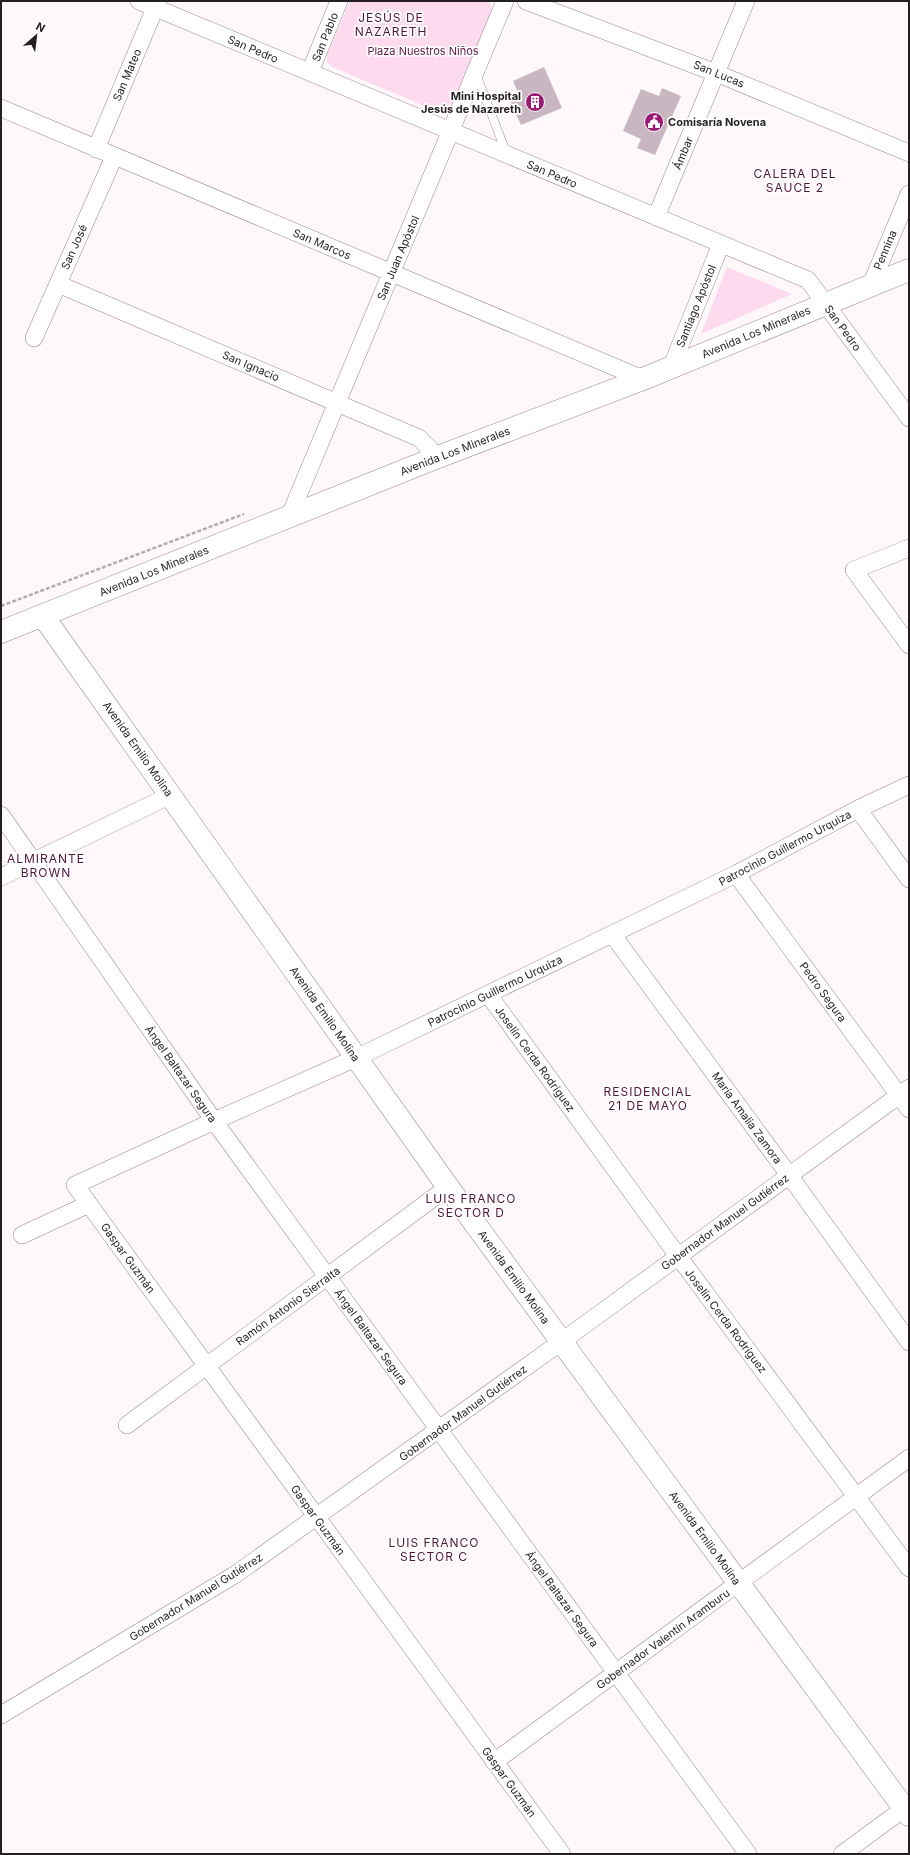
<svg xmlns="http://www.w3.org/2000/svg" width="910" height="1855" font-family="Inter,sans-serif">
<style>
.green{fill:#fedaee}
.building{fill:#c8b7c0}
.lines{fill:none;stroke-linecap:round;stroke-linejoin:round}
.lane-casing{stroke:#978890;stroke-width:9}
.street-casing{stroke:#978890;stroke-width:18}
.secondary-casing{stroke:#978890;stroke-width:23}
.path{stroke:#b4adb0;stroke-width:2.5;stroke-dasharray:4 2;stroke-linecap:butt}
.lane{stroke:#fff;stroke-width:8}
.street{stroke:#fff;stroke-width:17}
.secondary{stroke:#fff;stroke-width:22}
.labels{text-anchor:middle;stroke-width:3.5;stroke-linejoin:round;paint-order:stroke}
.street-label{font-size:11px;fill:#251f22;stroke:#fff}
.park-label{font-size:11px;fill:#5e1847;stroke:#fff}
.poi-label{font-size:11px;font-weight:bold;fill:#251f22;stroke:#fff;text-anchor:end}
.neighbourhood-label{font-size:12px;letter-spacing:1px;fill:#50153c;stroke:#fff}
</style>
<rect width="100%" height="100%" fill="#fff8fb"/>
<path class="green" d="M350,1H488L491,4V15L452,109L448,113H441L332,67L327,62V55Z
M727,267L792,294L701,334Z"/>
<path class="building" d="M544,67L562,108L521,125L508,96L518,92L513,81Z
M662,88L681,96L655,155L637,148L641,139L623,131L641,89L659,96Z"/>
<g class="lines">
<g class="lane-casing">
<path id="lane" d="M476,74L506,152"/>
</g>
<g class="street-casing">
<path id="street" d="M139,1L808,280L909,418
M526,1L716,73L909,153
M310,72L339,1
M1,108L643,379
M96,149L158,1
M656,217L746,1
M58,284L419,438L438,457
M871,285L909,194
M34,338L114,157
M671,368L721,244
M290,515L505,1
M909,548L854,570L909,645
M858,809L909,879
M1,815L214,1121L748,1854
M736,874L909,1109
M1,877L171,795
M612,934L789,1175L909,1342
M488,994L678,1256L909,1568
M22,1235L89,1204
M127,1425L448,1187
M1,1715L236,1574L561,1342L909,1088
M494,1762L909,1458
M562,1854L75,1185L214,1121L356,1058L736,874L858,809L909,785
M842,1854L909,1805"/>
</g>
<g class="secondary-casing">
<path id="secondary" d="M43,616L448,1187L909,1815
M1,632L438,457L643,379L909,270"/>
</g>
<path class="path" d="M1,606L244,514"/>
<use href="#lane" class="lane"/>
<use href="#street" class="street"/>
<use href="#secondary" class="secondary"/>
</g>
<defs>
<g id="building-disc" transform="scale(1)"><circle r="9.5" fill="#9a1c74" stroke="#fff"/><path d="M-4-6H4V6H1V3H-1V6H-4ZM-2.5-4.3h1.7v1.8h-1.7ZM.8-4.3h1.7v1.8H.8ZM-2.5-1h1.7V.8h-1.7ZM.8-1h1.7V.8H.8Z" fill="#fff"/></g>
<g id="civic-disc" transform="scale(1)"><circle r="9.5" fill="#9a1c74" stroke="#fff"/><path d="M-.6-6.5H3V-4.5H.6V-3L4-1V1h2V6H-6V1h2V-1L-.6-3ZM-1.2 2.5V6h2.4V2.5Z" fill="#fff"/></g>
</defs>
<g fill-rule="evenodd">
<use href="#building-disc" x="535" y="102"/>
<use href="#civic-disc" x="654" y="122"/>
</g>
<g class="labels">
<g class="street-label">
<text transform="translate(325 37) rotate(-68)" y="4">San Pablo</text>
<text transform="translate(253 49) rotate(23)" y="4">San Pedro</text>
<text transform="translate(719 74) rotate(22)" y="4">San Lucas</text>
<text transform="translate(127 75) rotate(-67)" y="4">San Mateo</text>
<text transform="translate(683 153) rotate(-67)" y="4">Ámbar</text>
<text transform="translate(552 174) rotate(23)" y="4">San Pedro</text>
<text transform="translate(322 244) rotate(23)" y="4">San Marcos</text>
<text transform="translate(74 247) rotate(-66)" y="4">San José</text>
<text transform="translate(885 250) rotate(-67)" y="4">Pennina</text>
<text transform="translate(398 258) rotate(-67)" y="4">San Juan Apóstol</text>
<text transform="translate(696 306) rotate(-68)" y="4">Santiago Apóstol</text>
<text transform="translate(843 328) rotate(54)" y="4">San Pedro</text>
<text transform="translate(756 332) rotate(-23)" y="4">Avenida Los Minerales</text>
<text transform="translate(251 366) rotate(23)" y="4">San Ignacio</text>
<text transform="translate(455 451) rotate(-21)" y="4">Avenida Los Minerales</text>
<text transform="translate(154 571) rotate(-22)" y="4">Avenida Los Minerales</text>
<text transform="translate(138 749) rotate(55)" y="4">Avenida Emilio Molina</text>
<text transform="translate(785 848) rotate(-28)" y="4">Patrocinio Guillermo Urquiza</text>
<text transform="translate(495 991) rotate(-26)" y="4">Patrocinio Guillermo Urquiza</text>
<text transform="translate(823 992) rotate(54)" y="4">Pedro Segura</text>
<text transform="translate(325 1014) rotate(55)" y="4">Avenida Emilio Molina</text>
<text transform="translate(535 1059) rotate(54)" y="4">Joselín Cerda Rodríguez</text>
<text transform="translate(181 1074) rotate(55)" y="4">Ángel Baltazar Segura</text>
<text transform="translate(747 1118) rotate(54)" y="4">María Amalia Zamora</text>
<text transform="translate(725 1222) rotate(-36)" y="4">Gobernador Manuel Gutiérrez</text>
<text transform="translate(128 1258) rotate(54)" y="4">Gaspar Guzmán</text>
<text transform="translate(514 1277) rotate(54)" y="4">Avenida Emilio Molina</text>
<text transform="translate(288 1306) rotate(-36)" y="4">Ramón Antonio Sierralta</text>
<text transform="translate(726 1321) rotate(53)" y="4">Joselín Cerda Rodríguez</text>
<text transform="translate(371 1337) rotate(54)" y="4">Ángel Baltazar Segura</text>
<text transform="translate(463 1413) rotate(-36)" y="4">Gobernador Manuel Gutiérrez</text>
<text transform="translate(318 1520) rotate(54)" y="4">Gaspar Guzmán</text>
<text transform="translate(705 1538) rotate(54)" y="4">Avenida Emilio Molina</text>
<text transform="translate(196 1597) rotate(-32)" y="4">Gobernador Manuel Gutiérrez</text>
<text transform="translate(562 1599) rotate(54)" y="4">Ángel Baltazar Segura</text>
<text transform="translate(663 1639) rotate(-36)" y="4">Gobernador Valentín Aramburu</text>
<text transform="translate(509 1782) rotate(54)" y="4">Gaspar Guzmán</text>
</g>
<g class="park-label">
<text x="423" y="55">Plaza Nuestros Niños</text>
</g>
<g class="poi-label">
<text x="521" y="100">Mini Hospital<tspan x="521" dy="13">Jesús de Nazareth</tspan></text>
<text x="668" y="126" text-anchor="start">Comisaría Novena</text>
</g>
<g class="neighbourhood-label">
<text x="391" y="22">JESÚS DE<tspan x="391" dy="14">NAZARETH</tspan></text>
<text x="795" y="178">CALERA DEL<tspan x="795" dy="14">SAUCE 2</tspan></text>
<text x="46" y="863">ALMIRANTE<tspan x="46" dy="14">BROWN</tspan></text>
<text x="648" y="1096">RESIDENCIAL<tspan x="648" dy="14">21 DE MAYO</tspan></text>
<text x="471" y="1203">LUIS FRANCO<tspan x="471" dy="14">SECTOR D</tspan></text>
<text x="434" y="1547">LUIS FRANCO<tspan x="434" dy="14">SECTOR C</tspan></text>
</g>
</g>
<rect width="910" height="1855" fill="none" stroke="#251f22" stroke-width="4"/>
<g transform="translate(36 36) rotate(28)" stroke="#ffffff" stroke-width="3" paint-order="stroke">
<path d="M0-3L7 15L0 10L-7 15Z" fill="#251f22"/>
<text y="-6" font-size="11" font-weight="bold" text-anchor="middle" fill="#251f22">N</text>
</g>
</svg>
